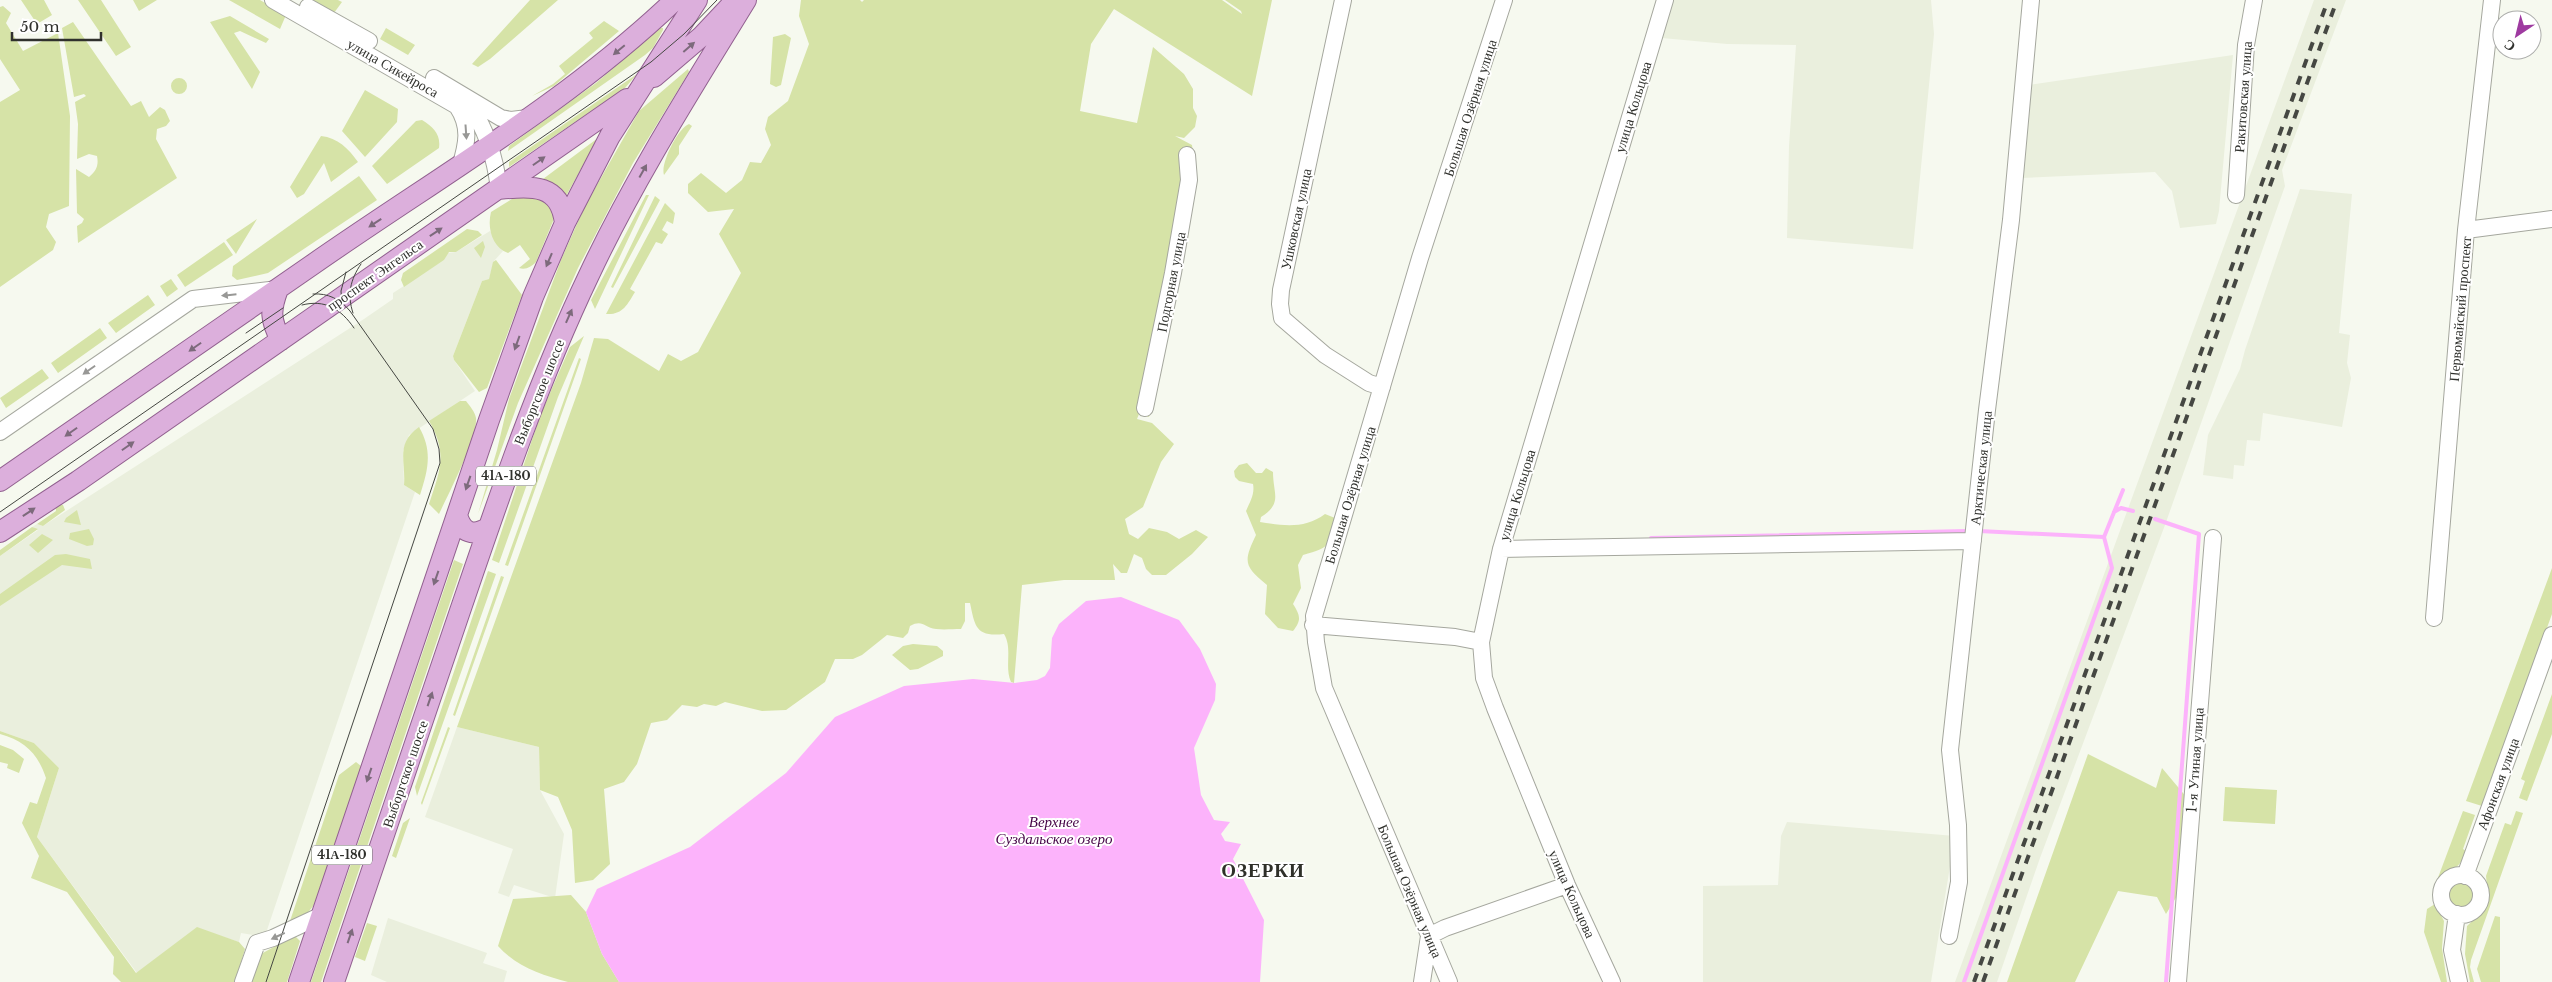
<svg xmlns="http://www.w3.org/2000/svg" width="2552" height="982" font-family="'Libre Baskerville',serif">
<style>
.built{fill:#eaefdd}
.green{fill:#d6e3a7}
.water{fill:#fcb3fb}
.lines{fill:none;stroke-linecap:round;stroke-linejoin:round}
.stream{stroke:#fcb3fb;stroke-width:4}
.minor-casing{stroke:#a5a79e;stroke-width:18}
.major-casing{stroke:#91608f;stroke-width:22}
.minor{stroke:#fff;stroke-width:16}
.major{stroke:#dcafdc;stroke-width:20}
.tram{stroke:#454742;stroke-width:1}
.rail{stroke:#454742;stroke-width:4;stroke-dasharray:9 9;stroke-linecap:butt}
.oneway{fill:#7d6a7c}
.oneway2{fill:#989896}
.labels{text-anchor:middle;stroke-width:4;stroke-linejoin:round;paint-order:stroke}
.shield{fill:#fff;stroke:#6e6f6c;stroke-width:1}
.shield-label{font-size:12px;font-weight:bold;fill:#30312d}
.street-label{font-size:14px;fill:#30312d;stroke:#fff}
.water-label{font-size:15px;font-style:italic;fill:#460447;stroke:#fff}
.district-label{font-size:19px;font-weight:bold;letter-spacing:1px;fill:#2f3029;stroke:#fff}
</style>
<rect width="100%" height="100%" fill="#f6f9ef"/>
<path class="built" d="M1671,0H1931L1934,34L1913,249L1787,238L1789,146L1796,45L1727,44L1662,38L1661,32Z
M2314,0H2346L2282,170L2285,186L2165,525L2040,858L1997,982H1955Z
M2233,55L2219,211L2216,224L2180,228L2172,191L2155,172L2021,178L2029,85Z
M2300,189L2352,194L2339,333L2350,335L2347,363L2351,378L2342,427L2263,413L2260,441L2247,440L2244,466L2234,465L2233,479L2203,475L2208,435L2240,369L2245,350Z
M490,231L503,251L494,261L489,279L482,281L453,356L454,360L475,391L409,435L403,451L404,485L415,492L266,933L259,936L241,933L239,942L197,928L137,973L37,837L59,768L34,743L0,731V556L38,530L32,527L37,524L43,526L364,319L393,299V293L444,260L447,253L456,252Z
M457,727L539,747L540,790L564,834L555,898L514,885L509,897L498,893L513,849L425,817Z
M1787,822L1955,836L1931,982H1703V886L1778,885L1781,836Z
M388,918L487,953L483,963L507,971L504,982H387L371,975Z"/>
<path class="green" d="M21,0H44L52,15L37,24Z
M78,0H101L131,47L116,56Z
M133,0H157L139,11Z
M229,0H260L286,15L280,29Z
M311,0H338L342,2L334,13Z
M530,0H558L490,59L478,67L472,64Z
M801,0H860L862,2L864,0H1222L1242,14L1241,11L1225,0H1272L1252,96L1114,9L1091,44L1080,111L1137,123L1153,47L1184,74L1193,89V108L1197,116L1195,127L1184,138L1175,136L1192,145L1196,176L1192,197L1149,417L1139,414L1137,419L1152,423L1174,444L1161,462L1143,507L1125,519L1129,534L1138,539L1149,528L1167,532L1179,539L1196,530L1208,537L1192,554L1166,575H1152L1146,569L1142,558L1134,554L1127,573H1121L1113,564L1115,580H1064L1022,585L1014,683L1011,682C1004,666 1013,649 1004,634C976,637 975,627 970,603H965V621L961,629C953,629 944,630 936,629C924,628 923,619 910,626L908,633L903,638L887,635L862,655L853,659H835L825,682L786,710L762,711L725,702L716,706L704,704L697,707L682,705L667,720L651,723L637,764L624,782L604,789L610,864L593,880L575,883L572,830L558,797L540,790L539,747L457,727L581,383L594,338L608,339L659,371L668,354L681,361L698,352L741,273L719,234L734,209L708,212L688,193V184L701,173L726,193L742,180L750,162L761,163L771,145L765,129L768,117L788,101L809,44L799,16Z
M3,6L11,13L6,23L23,51L58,33L70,116L69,206L49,214L46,227L56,242L53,250L0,287V102L20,90L0,59V7Z
M230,16L269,39L266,43L240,31L234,33L260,72L252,89L210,22Z
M604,21L619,31L554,86L532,96L553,84L565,74L559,66L593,38L589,33Z
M73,22L131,106L141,101L149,117L160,107L165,110L170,121L166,126L157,129L156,139L177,178L78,243L77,226L82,223L84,219L77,213L76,169L89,177C96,171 99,166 97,156L89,154L77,159L78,124L75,102L86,96L84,94L74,97L62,28Z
M386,28L415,45L408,55L380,39Z
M660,28H663V30L653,48L645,55L508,151L509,146L596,83Z
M785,34L791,38L781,85L776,87L770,84L773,37Z
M688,69L689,72L633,163L578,268L518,403L478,514L497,450L509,399L561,260L585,206L639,111Z
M637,74L625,88L509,167V162Z
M171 86a8 8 0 1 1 16 0a8 8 0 1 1-16 0Z
M365,90L398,109L397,122L365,157L342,131Z
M422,120C433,127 441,134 439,148L387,184L372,166L416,121Z
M689,124L692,126L679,146V154L664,175C660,164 678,128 689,124Z
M321,136C338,138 348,148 358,162L331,182L324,163L304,194L297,198L290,187Z
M598,138L566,196L543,179Z
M359,176L377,200L268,273L237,280L232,276L233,266Z
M539,192L556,214L536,262C531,267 526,270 519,268L530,259L520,245L508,253C492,247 487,228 491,212L520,194Z
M646,195H649L595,309L591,300Z
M655,196L660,200L613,288L611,287Z
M665,203L675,213L673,224L667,221L662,230L668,234L662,244L656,242L630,289L635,292C627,305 623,315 606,314Z
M257,219L237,252L236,254L226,240Z
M467,229L478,231L482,235L456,252H449L444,260L404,287L401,280L403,273Z
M483,241L485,247L481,258L474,248Z
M224,242L233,255L185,287L177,275Z
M496,260L522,295L487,388L479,392L454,360L453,356L482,281L489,279L493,262Z
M171,279L178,289L167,297L160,286Z
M148,295L155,305L116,333L108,323Z
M100,328L107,338L58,373L51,363Z
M584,336L558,397L499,563L492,560L540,416L570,347Z
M579,358L581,359L508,566L505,565Z
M42,369L49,378L6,408L0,398Z
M460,401H466C470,406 475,412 476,418C478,437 448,495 439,514L429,504C440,471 448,453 429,421Z
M419,427C433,451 428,470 420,495L404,485C406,461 395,444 419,427Z
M1247,463L1256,473H1262L1266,468L1273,472C1273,494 1283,503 1261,517L1260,522C1284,526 1305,529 1325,514L1335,518C1328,546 1332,547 1303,555L1298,565L1301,588L1293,604C1300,615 1302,620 1293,631L1278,628L1265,614L1267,585C1244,566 1243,562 1256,535L1246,511C1250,502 1255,494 1253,484L1239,481L1235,477L1234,471L1239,465Z
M55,503L63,505L65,510L43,526L37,524L56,511Z
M77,510L81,525L64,522L66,518Z
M32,527L38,529L0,556V550Z
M89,529L94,539L93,545L87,546L69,539L70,533Z
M42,534L53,540L38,553L29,545Z
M66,554L90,559L92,569L62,565L0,606V594L55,555Z
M454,560L463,564L321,982H311Z
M2552,568V614L2482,806L2466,801Z
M488,571L496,574L417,796L415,787Z
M501,576L504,577L455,716L453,715Z
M913,644L937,646L943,651V656L918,669L910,670L892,655L903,646Z
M2552,694V734L2527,801L2519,798L2525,781L2521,779Z
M448,727L450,728L422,805L421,803Z
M0,731L34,743L59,768L37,837L136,973L197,927L239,942L245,949L235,982H121L113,974L114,957L67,892L31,878L39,856L22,823L30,802L37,804L46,778C38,754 25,741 0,734Z
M0,745L13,750L24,759L19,773L7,768L8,764L0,762Z
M2088,754L2156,788L2162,768L2188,799L2180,891L2166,914L2157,897L2118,891L2075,982H2007Z
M356,762L361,766L360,770L314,905L305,916L289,924L339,775Z
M2225,787L2277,790L2275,824L2223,821Z
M2463,811L2475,815L2463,849L2466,851C2457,877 2448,864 2436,883Z
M2516,811L2523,813L2471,960L2470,967L2474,982H2470L2465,954L2467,926L2483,911L2486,905L2488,897L2486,876L2505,823L2511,825Z
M410,818L396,858L392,856L403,823Z
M2449 895a12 12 0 1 1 24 0a12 12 0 1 1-24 0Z
M571,895L586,912L602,954L619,982C604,982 583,982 568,982C541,975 517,967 498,946L513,899Z
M2435,904L2444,921L2442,948L2447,982H2441L2424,932L2427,909Z
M2495,916L2500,917V982H2481L2477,969Z
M367,923L377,926L365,961L355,957Z
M292,937H296L300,941L287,982H249L261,954Z"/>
<path class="water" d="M1121,597L1179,620L1200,649L1216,684L1215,700L1194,748L1201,795L1214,820L1230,822L1221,834L1225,841L1241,844L1233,859L1264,920L1260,982H619L602,954L586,912L597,889L690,847L786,773L835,717L904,686L973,679L1015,683L1037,680L1045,676L1050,668L1052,638L1059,624L1086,601Z"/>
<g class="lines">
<path class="stream" d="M2114,512L2121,508L2133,511
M2155,519L2199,534L2166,982
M1979,531L2104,537
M1651,538L1967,531
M1964,982L2112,568L2104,537L2123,490"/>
<g class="minor-casing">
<path id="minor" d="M273,0L457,106C471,127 467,144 460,167
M1343,0L1281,290L1280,304L1282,318L1325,355L1369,383L1382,387
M308,7L369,41
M434,78L501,118L511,120L528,118
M467,100C486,129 495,156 499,189
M2236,195L2246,45L2254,0
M2466,230L2552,219
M1145,408L1173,273L1189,180L1187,155
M0,432L193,299L278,289
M1501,549L1973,541
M2434,618L2466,230L2492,0
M1313,625L1455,637L1481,642
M2441 895a20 20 0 1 1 40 0a20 20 0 1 1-40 0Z
M2465,876L2552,635
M2457,914L2452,950L2459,982
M1949,936L1959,882L1958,825L1950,750L1987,410L2011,220L2031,0
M243,982L257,943L273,938L322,915
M1422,982L1429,936L1445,928L1567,885
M1449,982L1324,688L1316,642L1314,616L1420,258L1504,0
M1612,982L1567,885L1495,708L1484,678L1481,642L1501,549L1665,0
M2178,982L2213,538"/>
</g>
<g class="major-casing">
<path id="major" d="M654,77L702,36L736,0
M499,189C532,186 560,183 565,223
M278,289C270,310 270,320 281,340
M0,481C104,409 208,337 312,265C435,179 566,104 675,0
M457,515C462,533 473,537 489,527
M0,532L78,481L627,99
M299,982L489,420L533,297L565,223L610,136L697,0
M334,982C376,858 418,735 460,611C499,497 537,384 589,275C634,179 691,90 746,0"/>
</g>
<use href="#minor" class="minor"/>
<use href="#major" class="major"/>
<path class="tram" d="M302,305C325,299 341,309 354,328
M342,306L341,291L346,272
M353,313C347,295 350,280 361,264
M246,333L283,308
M0,512L651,62L684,34L717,0
M266,982L440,463L439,449L433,429L350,311C340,299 328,293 313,294"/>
<path class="rail" d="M1974,982L2328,0
M1983,982L2337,0"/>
</g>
<defs><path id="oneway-solid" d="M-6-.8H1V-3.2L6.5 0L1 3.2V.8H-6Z" transform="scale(1.25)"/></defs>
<g class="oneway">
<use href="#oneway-solid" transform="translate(689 47) rotate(-41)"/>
<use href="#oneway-solid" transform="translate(619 50) rotate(140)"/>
<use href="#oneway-solid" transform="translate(539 161) rotate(-35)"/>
<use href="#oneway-solid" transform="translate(643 171) rotate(-61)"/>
<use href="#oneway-solid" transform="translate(375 223) rotate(147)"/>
<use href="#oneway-solid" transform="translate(436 232) rotate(-34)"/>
<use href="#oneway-solid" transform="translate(549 260) rotate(113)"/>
<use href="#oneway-solid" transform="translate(569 316) rotate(-66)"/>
<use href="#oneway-solid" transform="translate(517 343) rotate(110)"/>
<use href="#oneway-solid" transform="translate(195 347) rotate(145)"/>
<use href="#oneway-solid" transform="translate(71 432) rotate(145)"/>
<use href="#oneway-solid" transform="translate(128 446) rotate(-35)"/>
<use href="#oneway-solid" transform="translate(468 483) rotate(109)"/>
<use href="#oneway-solid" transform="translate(29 512) rotate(-34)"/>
<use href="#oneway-solid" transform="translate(436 578) rotate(109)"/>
<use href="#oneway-solid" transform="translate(430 699) rotate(-71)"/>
<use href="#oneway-solid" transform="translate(369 775) rotate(109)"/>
<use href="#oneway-solid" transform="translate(350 936) rotate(-71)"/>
</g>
<g class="oneway2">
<use href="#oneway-solid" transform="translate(466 132) rotate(86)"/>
<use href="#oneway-solid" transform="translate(229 295) rotate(174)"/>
<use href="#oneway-solid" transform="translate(89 370) rotate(145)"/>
<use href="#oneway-solid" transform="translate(278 936) rotate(155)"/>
</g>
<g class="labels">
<g class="shield">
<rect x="476" y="466.5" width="60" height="19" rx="4"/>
<rect x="312" y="845.5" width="60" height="19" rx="4"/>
</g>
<g class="shield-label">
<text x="506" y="480">41А-180</text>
<text x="342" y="859">41А-180</text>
</g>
<g class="street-label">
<text transform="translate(393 68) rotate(30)" y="5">улица Сикейроса</text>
<text transform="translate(2243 97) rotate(-86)" y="5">Ракитовская улица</text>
<text transform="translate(1633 107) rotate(-73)" y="5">улица Кольцова</text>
<text transform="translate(1470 108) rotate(-72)" y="5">Большая Озёрная улица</text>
<text transform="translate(1296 219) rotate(-78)" y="5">Ушковская улица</text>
<text transform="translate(375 275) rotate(-35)" y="5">проспект Энгельса</text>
<text transform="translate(1171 282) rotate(-79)" y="5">Подгорная улица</text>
<text transform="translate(2460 309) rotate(-85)" y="5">Первомайский проспект</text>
<text transform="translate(539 392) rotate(-68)" y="5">Выборгское шоссе</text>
<text transform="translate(1981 468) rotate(-84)" y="5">Арктическая улица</text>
<text transform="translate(1350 495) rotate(-73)" y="5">Большая Озёрная улица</text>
<text transform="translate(1517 495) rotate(-73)" y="5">улица Кольцова</text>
<text transform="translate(2195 760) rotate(-86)" y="5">1-я Утиная улица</text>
<text transform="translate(405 774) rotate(-71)" y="5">Выборгское шоссе</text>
<text transform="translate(2498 784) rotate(-70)" y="5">Афонская улица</text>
<text transform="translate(1410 891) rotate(67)" y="5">Большая Озёрная улица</text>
<text transform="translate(1572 894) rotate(66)" y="5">улица Кольцова</text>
</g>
<g class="water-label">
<text x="1054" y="827">Верхнее<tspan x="1054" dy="17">Суздальское озеро</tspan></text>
</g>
<g class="district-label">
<text x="1263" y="877">ОЗЕРКИ</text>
</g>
</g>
<g transform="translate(2517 35) rotate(215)"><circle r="24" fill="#ffffff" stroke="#acadab"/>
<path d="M0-4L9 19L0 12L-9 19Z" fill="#9e3aa0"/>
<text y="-8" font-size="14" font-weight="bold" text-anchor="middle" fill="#30312d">С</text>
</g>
<path d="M12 32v8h89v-8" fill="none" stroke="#30312d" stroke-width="2.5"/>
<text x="20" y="32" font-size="15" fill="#30312d" stroke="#ffffff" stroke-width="4" paint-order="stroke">50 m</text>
</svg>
